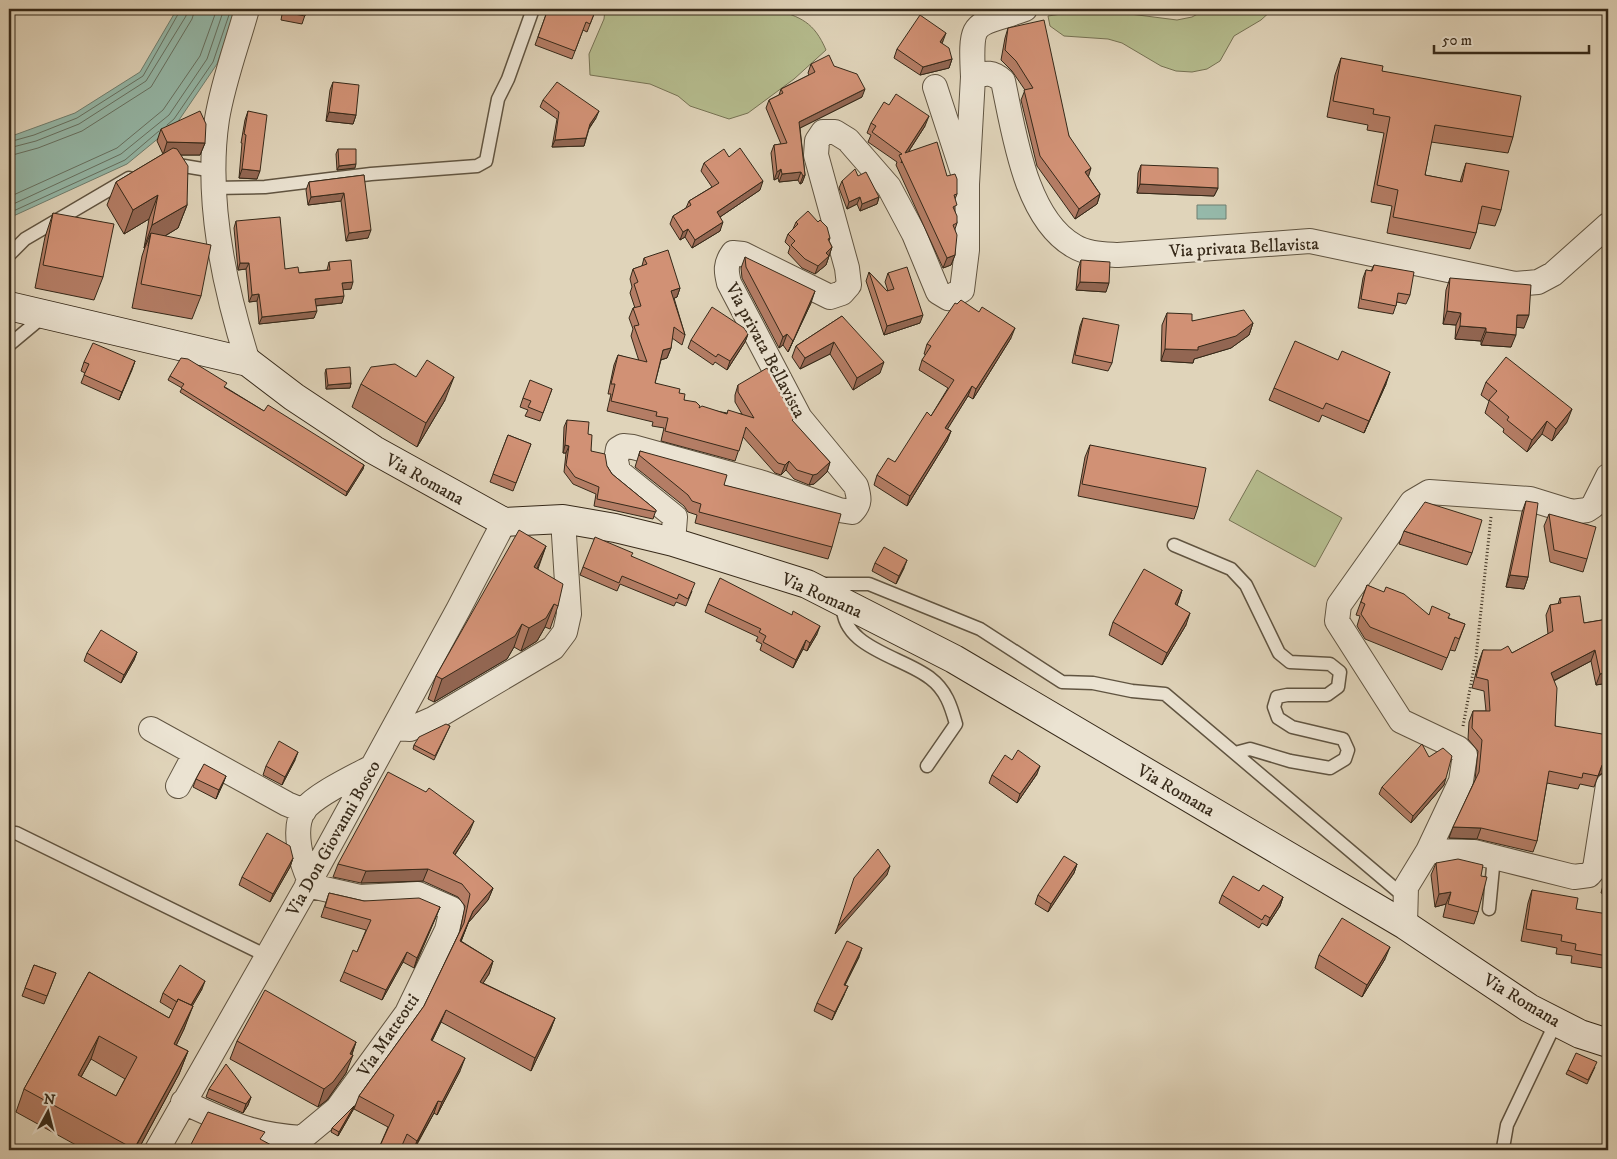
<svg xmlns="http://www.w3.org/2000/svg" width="1617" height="1159" font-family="'IM FELL DW Pica',serif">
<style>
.green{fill:#b5bc8e;stroke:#767254}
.water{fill:#95b9aa;stroke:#6f7f70}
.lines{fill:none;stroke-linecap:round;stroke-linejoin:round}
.shore{stroke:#667162;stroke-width:1}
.lane-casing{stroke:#605441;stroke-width:15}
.street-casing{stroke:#605441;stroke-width:26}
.secondary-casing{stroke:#362919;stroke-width:30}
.path{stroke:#362919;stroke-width:3;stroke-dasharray:1 2.5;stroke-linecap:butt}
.lane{stroke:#ebe3d2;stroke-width:12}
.street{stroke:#ebe3d2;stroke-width:24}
.secondary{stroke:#ebe3d2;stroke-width:28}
.wall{fill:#b47d65;stroke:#362919;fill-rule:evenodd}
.shaded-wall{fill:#926652;stroke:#362919}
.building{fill:#d19175;stroke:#362919;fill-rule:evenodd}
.labels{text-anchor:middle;stroke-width:5;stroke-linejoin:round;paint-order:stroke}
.street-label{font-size:18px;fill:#362919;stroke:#ebe3d2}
</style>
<rect width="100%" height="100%" fill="#e0d4ba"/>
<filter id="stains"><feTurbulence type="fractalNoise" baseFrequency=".004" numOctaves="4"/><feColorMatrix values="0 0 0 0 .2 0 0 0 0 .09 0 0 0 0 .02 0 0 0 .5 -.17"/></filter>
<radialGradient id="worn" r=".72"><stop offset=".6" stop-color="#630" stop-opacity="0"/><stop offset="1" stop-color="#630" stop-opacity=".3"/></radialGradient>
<path class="green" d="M605,9H773C801,17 814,22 826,50L794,79L748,113L729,119L690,106L678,96L650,84L590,75L589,54L604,19Z
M1083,9H1120L1130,14L1177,20L1192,17L1207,9H1273L1261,20L1234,36L1220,61L1207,69L1192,72L1176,71L1161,66L1122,43L1108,39L1064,36L1050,26L1048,16L1074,12Z
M1257,470L1342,518L1315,567L1229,520Z"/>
<path class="water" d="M177,9H236L217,64L177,123L127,164L9,218V137L75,113L140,72Z
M1197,205H1226V219H1197Z"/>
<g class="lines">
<path class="shore" d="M167,125L174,119L213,62L231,9
M9,142L34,135L77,118L143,76L181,9
M9,148L36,141L79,124L146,81L186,16L187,9
M9,156L38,148L82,131L151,87L192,19L195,9
M9,197L117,148L163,110L200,56L217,9
M9,206L121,154L169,115L207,59L224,9
M9,213L125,160L159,131"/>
<g class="lane-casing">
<path id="lane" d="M172,164L214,171
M214,188L265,187L371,174L477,166L486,161L498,99L508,79L533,9
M9,255L25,239L129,178
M9,345L45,315
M1174,545L1231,569L1246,585L1279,653L1290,662L1330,664L1340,672L1338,687L1327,695H1287L1277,697L1274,707L1278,718L1292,727L1343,739L1348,750L1345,759L1330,768L1290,761L1250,749L1235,753
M822,584H869L980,629L1062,682L1093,683L1132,691L1165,694L1406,898
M843,602C839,648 902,656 930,678C946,690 951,706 956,724L927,766
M9,833H16L267,956
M1489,909L1494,857
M1503,1148L1507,1125L1556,1022"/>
</g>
<g class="street-casing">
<path id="street" d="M247,9C237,45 223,82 217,119C205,199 224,286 248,362
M973,77C970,16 973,28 1025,9
M935,87L963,173
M673,542L675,517L618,471L616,460L618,449L623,446L633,447L763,483L839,510L852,512C861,503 859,497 856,486L800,418L729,283C726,271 725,264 733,253L743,254L830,297L842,293L849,285L847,268L816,155L817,141L823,132H835L848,140L889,187L914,234L938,292L948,298L962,290L967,250V184L973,77C986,72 993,72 1003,81C1014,132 1025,218 1074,246C1087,254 1103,254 1118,255L1310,241L1515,284L1538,282L1553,274L1608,225
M394,728L410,729L433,719L553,648L565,632L569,614L563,519
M151,729L287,804L304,811
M178,786L195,754
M1428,851L1461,781L1465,755L1458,748L1401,721L1337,621L1339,605L1412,502L1429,492L1530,499L1572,512L1587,510L1593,506L1608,476
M310,881C301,863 292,828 304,810C315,795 355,776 372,767
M1405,925L1406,887L1428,851L1474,852L1574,877L1589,875L1595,868L1608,785
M183,1102C228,1122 251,1135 302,1138L337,1109L407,1013L447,930L452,909L418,894L360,897L307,885
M157,1150L310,881L458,610L504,522"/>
</g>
<g class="secondary-casing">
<path id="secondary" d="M9,306L248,362L294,397L374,450L504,522L563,519L615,528L673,542L807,584L954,659L1405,925L1529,1008L1580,1034L1608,1043"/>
</g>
<path class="path" d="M1463,726L1476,657L1491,517"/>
<use href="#lane" class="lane"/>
<use href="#street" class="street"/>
<use href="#secondary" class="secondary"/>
</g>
<path class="wall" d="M283,9H307L302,24L281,20Z
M548,9H596L587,32L583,30L572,59L535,45Z
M1008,28L1069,136L1088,176L1100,194L1097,204L1075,219L1037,166L1021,100L1025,90L1012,71L1001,60L1005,38Z
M943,41L942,43L952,59L949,68L920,75L894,58L897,49Z
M1341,58L1382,71L1513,137L1508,153L1431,142L1425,175L1460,182L1466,163L1501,210L1495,226L1478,223L1476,233L1470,249L1387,233L1392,206L1371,202L1384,133L1367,130L1368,125L1327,117L1335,75Z
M811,64L834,66L862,97L800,128L805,175L802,183L800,184L798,180L779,182L778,178L774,180L771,153L774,145L781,144L766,108L769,100L779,95L781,89L809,75L808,73Z
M333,82L356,115L353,124L326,121L330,90Z
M543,100L596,118L589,129L584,146L552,147L557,119L540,107Z
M889,105L925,126L909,151L947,176L957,194L955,199V211L957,223L955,229V255L951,265L943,268L896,165L897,162L868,142L871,135L867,133L871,123Z
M248,111L257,179L239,178L242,143H241L245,120Z
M161,129L205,143L200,155H181L187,205L178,228L165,236L201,296L192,319L132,308L142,256L145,247L144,248L149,219L124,234L107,205L116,182L163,154L157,141Z
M338,149L355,168L337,170L336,154Z
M729,157L760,190L720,217V231L692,248L685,237L680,240L670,224L673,216L686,208L689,201L712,187L701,171L704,163Z
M1141,165L1218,188L1214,196L1137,193L1138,173Z
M364,175L368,238L346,241L341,201L308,205L306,190L309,182Z
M858,176L879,197L877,204L860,211L857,204L847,209L839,188L842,181Z
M53,213L103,277L94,300L35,288L45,237Z
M236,221L285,269L299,273L327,270L329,262L351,289H343L342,303L316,306L314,318L259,324L257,301L249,302L246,269L238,270L234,228Z
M796,222L830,238L829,241L832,247L826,265L815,274L802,268L788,253L790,247L785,242L788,234L793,229Z
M745,257L811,303L788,352L783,345L779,348L742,278L741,268Z
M644,258L680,288L677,297L674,298L685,335L682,345L672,338L671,348L667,358L661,360L655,383L679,393L684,400L700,408L727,413L742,414L735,402V395L738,385L793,422L830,462L827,472L814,484L809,485L794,479L786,470L781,475L775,473L743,437L735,461L661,441L664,428L652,426L653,422L607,411L611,394H608L614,365L618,355L639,361L631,336L633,329L629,318L633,308H635L630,293L632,287L630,279L633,269L642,266Z
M1081,260L1106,292L1076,290L1078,269Z
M1374,265L1410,295L1406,304L1397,302L1393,314L1358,308L1363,278L1366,270L1371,271Z
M869,272L887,291H888L885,282L888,273L920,323L884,335L866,281Z
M1450,278L1524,328L1516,327L1511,347L1481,345V341L1455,339L1456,325L1443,324L1446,290Z
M1167,313L1192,321L1253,323L1249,335L1231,348L1194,359L1193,363L1161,361L1162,325Z
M842,316L880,373L853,390L830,354L800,369L792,357L796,346Z
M1083,318L1112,363L1108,371L1072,363L1080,326Z
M748,334L745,342L727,370L715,362L713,365L688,348L691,340Z
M1011,338L973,399L968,396L947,429L951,431L947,441L907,506L874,485L877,475L895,462L931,416L948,388L919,370L922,360L926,355L924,354L927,344Z
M135,361L119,400L81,383L85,373L81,371L84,362Z
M326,369L351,383L350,388L326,389L325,373Z
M170,376L225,387L264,411L364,465L363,469L346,496L180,392L182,388L168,380Z
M1486,382L1567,422L1552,441L1542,434L1527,452L1503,432L1504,429L1485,413L1489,401L1481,395Z
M361,384L445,400L417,447L352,407Z
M1386,384L1364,433L1322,415L1319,422L1269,400L1274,388Z
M552,389L540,421L525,416L528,410L520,407L523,398Z
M567,420L588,434L591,451L607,466L612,474L656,510L653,519L594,506L596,494L573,484L564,472L566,453H563L564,427Z
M508,435L531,444L513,491L490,482Z
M1090,445L1198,507L1194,519L1078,496L1085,457Z
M640,451L724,485L832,547L828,559L695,523L697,515L688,512L684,506L635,467Z
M1526,501L1528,577L1524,589L1506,587L1522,512Z
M1549,514L1587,559L1583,572L1550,562L1544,526Z
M1404,531L1472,553L1467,565L1399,544Z
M546,546L538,569L558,606L550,629L545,627L537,641L521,651L514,647L507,659L434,702L428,699L436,676Z
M631,556L692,591L686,606L676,602L674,606L620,584L617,591L580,575L583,567Z
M875,563L904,568L896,584L872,571Z
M1367,585L1429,615L1449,618L1465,624L1455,651L1450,650L1442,670L1365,639L1357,626L1360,616L1356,615Z
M1182,590L1177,605L1186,625L1162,665L1109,635L1113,622Z
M1560,598L1584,623L1608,619V683L1596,685L1591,661L1554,681L1555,726L1608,747V772H1604L1598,776L1594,787L1580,784L1578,789L1547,783L1537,841L1533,852L1477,839L1449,838L1475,780L1478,751L1468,739L1469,722L1473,711H1486L1484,691L1472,688L1479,661L1483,650L1512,653L1548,634L1546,615L1550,605L1558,604Z
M708,604L817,634L807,651L803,649L793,668L760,650L762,644L756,641L758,637L705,612Z
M137,652L134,660L121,683L84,661L87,653Z
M450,726L434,760L413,749L414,745Z
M1429,757L1444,785L1411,823L1379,794L1382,787Z
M295,760L282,785L263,775L266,766Z
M1012,760L1037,774L1017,803L989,783L992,775Z
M226,776L216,799L193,787L196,779Z
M469,833L455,855L493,888L488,900L468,923L461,941L493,961L489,974L483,983L555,1018L550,1031L531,1071L441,1022L432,1041L460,1071L437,1115L434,1113L414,1150H408L403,1146L401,1150H378L388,1127L354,1109L359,1096L424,1006L460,931L465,906L458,897L423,881L361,883L333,877L338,864Z
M293,858L290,867L270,902L239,885L242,877Z
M1436,863L1481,876L1478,912L1474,924L1443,917L1446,904L1435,907L1431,875Z
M1077,864L1074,873L1048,912L1035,904L1038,895Z
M1608,866V895L1601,893Z
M1532,890L1576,909L1607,956L1603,968L1571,963L1572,956L1556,954L1557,948L1521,941L1528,903Z
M1259,891L1283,897L1280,906L1267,926L1262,923L1259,928L1219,903L1222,895Z
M329,893L364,901L440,907L414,968L403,962L382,1000L340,981L344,972L357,952L366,930L321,917Z
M1319,955L1385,959L1362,997L1315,968Z
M859,957L845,985L844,995L832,1020L814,1011L817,1003Z
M34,965L56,973L44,1004L22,996Z
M89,972L169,1018L173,1010L160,1002L163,993L202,989L192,1006L184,1029L176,1045L188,1051L179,1074L138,1150H85L16,1112L24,1089ZM91,1059L125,1079L116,1096L81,1077Z
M237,1041L356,1042L346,1073L327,1100L318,1107L230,1059Z
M1595,1067L1587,1084L1566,1074L1568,1070Z
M209,1089L251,1097L248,1105L243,1113L206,1097Z
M354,1106L353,1110L338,1136L331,1132L332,1128Z"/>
<path class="shaded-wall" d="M946,33L943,41L937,50L940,42Z
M952,59L949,68L920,75L923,67Z
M865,89L862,97L796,130L799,122Z
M599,111L596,118L587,131L590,124Z
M329,112L356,115L353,124L326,121Z
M929,116L925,126L901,163L905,153Z
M586,138L584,146L552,147L555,140Z
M167,142L205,143L200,155H163Z
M356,164L355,168L337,170L339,166Z
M1091,168L1088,178L1085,172Z
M242,169L260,171L257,179L239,178Z
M781,169L778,178L774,180L777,172Z
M801,172L798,180L779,182L782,174Z
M805,175L802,183L800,184L803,176Z
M763,181L760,190L714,221L717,212Z
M1140,184L1218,188L1214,196L1137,193Z
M344,193L341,201L308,205L311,197Z
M1100,194L1097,204L1075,219L1079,209Z
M158,195L149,219L124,234L133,210Z
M860,197L857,204L847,209L849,202Z
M879,197L877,204L860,211L862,204Z
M187,205L178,228L148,246L151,233L145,247L144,248L152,225Z
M723,222L720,231L692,248L695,240Z
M688,229L685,237L680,240L683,232Z
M371,230L368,238L346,241L349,233Z
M832,247L826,265L815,274L818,266L826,253Z
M955,255L951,265L943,268L947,258Z
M240,263H249L246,269L238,270Z
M353,282L351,289L340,290L342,283Z
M1080,282L1109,283L1106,292L1076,290Z
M680,288L677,297L668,301L671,291Z
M815,291L811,303L788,352L793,341Z
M259,294L257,301L249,302L252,295Z
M344,296L342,303L312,306L315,299Z
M317,311L314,318L259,324L262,317Z
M1447,311L1461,313L1456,325L1443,324Z
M923,315L920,323L884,335L887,326Z
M1517,315H1529L1524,328L1513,327Z
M1253,323L1249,335L1231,348L1194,359L1193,363L1161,361L1165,349L1198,347Z
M1460,326L1486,328L1481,341L1455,339Z
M1015,328L1011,338L973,399L976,389Z
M1486,332L1516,335L1511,347L1481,345Z
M748,334L745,342L727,370L730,361Z
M787,334L783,345L779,348L783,337Z
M834,342L830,354L800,369L805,358Z
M671,348L667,358L660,360L663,350Z
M135,361L132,370L119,400L122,392Z
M884,362L880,373L853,390L857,378Z
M1390,372L1386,384L1364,433L1369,421Z
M454,377L445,400L417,447L426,423Z
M351,383L350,388L326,389L328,385Z
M972,386L968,396L942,438L945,428Z
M1572,409L1567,422L1552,441L1556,429Z
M1547,421L1542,434L1527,452L1532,440Z
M951,431L947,441L907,506L910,496Z
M565,445L569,446L566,453H563Z
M789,461L786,470L781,475L785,465Z
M830,462L827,472L814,484L809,485L813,475Z
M364,465L363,469L346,496L347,492Z
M546,546L537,569L534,567Z
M907,560L904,568L896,584L899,576Z
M1510,575L1528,577L1524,589L1506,587Z
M1182,590L1178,603L1170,616L1175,604Z
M554,604L545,627L537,641L521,651L529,628Z
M1190,613L1186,625L1162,665L1167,653Z
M522,624L514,647L507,659L434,702L442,679Z
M820,626L817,634L807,651L810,643Z
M806,640L803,649L793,668L796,660Z
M1595,650L1591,661L1547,684L1551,673Z
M137,652L134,660L121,683L124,675Z
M1608,672V683L1596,685L1600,674Z
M298,752L295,760L282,785L285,777Z
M1608,761V772H1604L1598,776L1602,765Z
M1040,766L1037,774L1017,803L1020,794Z
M226,776L223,784L216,799L219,790Z
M1446,778L1444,785L1411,823L1413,816Z
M474,821L469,833L448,865L453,853Z
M1453,827L1481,828L1477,839L1449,838Z
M293,858L290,867L270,902L273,894Z
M1077,864L1074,873L1048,912L1051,904Z
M890,866L887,875L835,934L838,926Z
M428,869L423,881L361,883L366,871Z
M493,888L488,900L468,923L456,954L473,911Z
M1451,892L1446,904L1435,907L1439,894Z
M1283,897L1280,906L1267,926L1270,918Z
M440,907L436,917L414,968L417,958Z
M1390,947L1385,959L1362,997L1367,985Z
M862,948L859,957L841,993L844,985Z
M407,952L403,962L382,1000L386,990Z
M493,961L489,974L476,994L480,982Z
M205,981L202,989L186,1017L189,1009Z
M848,986L844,995L832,1020L835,1012Z
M193,1006L184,1029L166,1067L174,1044Z
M446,1010L441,1022L426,1053L431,1040Z
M555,1018L550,1031L531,1071L535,1058Z
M99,1036L91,1059L69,1098L78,1075Z
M356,1042L350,1059L353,1055L346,1073L327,1100L318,1107L324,1089L350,1054Z
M188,1051L179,1074L138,1150H134Z
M465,1058L460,1071L437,1115L442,1102Z
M251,1097L248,1105L243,1113L246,1104Z
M438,1101L434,1113L413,1150L417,1141Z
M354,1106L353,1110L338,1136L339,1132Z"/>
<path class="building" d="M285,9H307L305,16L284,12Z
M548,9H596L590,24L586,22L575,51L538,37Z
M920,15L946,33L940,42L949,48L952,59L923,67L897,49Z
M1044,20L1069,136L1091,168L1085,172L1100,194L1079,209L1040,156L1024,90L1033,88L1016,61L1005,50L1008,28Z
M829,55L834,66L857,74L865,89L799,122L805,175L803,176L801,172L782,174L781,169L777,172L774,145L787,143L769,100L783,93L781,89L815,72L811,64Z
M1341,58L1383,66L1382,71L1521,96L1513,137L1435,125L1425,175L1462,182L1466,163L1509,171L1501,210L1482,206L1476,233L1393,217L1398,190L1377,185L1390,117L1373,114L1374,109L1333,101Z
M333,82L359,85L356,115L329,112Z
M557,82L599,111L590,124L586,138L555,140L559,112L543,100Z
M896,94L929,116L905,153L937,142L947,176L955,174L957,179V194L954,195L957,205L953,207L957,216V223L953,225L957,235L955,255L947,258L899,155L902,154L872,132L876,126L871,123L884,102L889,105Z
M200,111L206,124L205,143L167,142L161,129Z
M248,111L267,115L260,171L242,169L246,135L244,134Z
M173,148L177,149L188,166L187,205L152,225L158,195L133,210L116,182Z
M740,148L763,181L717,212L723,222L695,240L688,229L683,232L673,216L691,205L689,201L719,183L704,163L724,149L729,157Z
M338,149H356V164L339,166Z
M1141,165L1218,168V188L1140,184Z
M855,169L858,176L866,172L879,197L862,204L860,197L849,202L842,181Z
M364,175L371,230L349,233L344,193L311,197L309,182Z
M808,211L818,222L820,220L827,227L830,238L828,239L832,247L826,253L829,256L818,266L805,259L791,245L795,241L788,234L798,224L796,222Z
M53,213L114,224L103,277L43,265Z
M280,217L285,269L298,267L299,273L330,270L329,262L351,260L353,282L342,283L344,296L315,299L317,311L262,317L259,294L252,295L249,263H240L236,221Z
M151,233L211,245L201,296L141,284Z
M668,250L680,288L671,291L685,335L674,327L671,348L663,350L655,383L680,389L679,393L685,394L684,400L696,402L700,406L699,408L702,406L727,414L728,410L754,418L738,392V385L767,368L794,419L792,420L830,462L817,474L813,475L797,470L789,461L785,465L778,463L746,427L739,451L665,431L668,418L656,416L657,412L611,401L615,384H611L618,355L647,362L634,326L639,325L633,308L641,306L634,284L638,282L633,269L647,264L644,258Z
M745,257L815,291L793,341L787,334L783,337L746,267Z
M1081,260L1110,262L1109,283L1080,282Z
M1374,265L1414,272L1410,295L1398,293L1396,306L1361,299L1366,270L1372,271Z
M907,267L923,315L887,326L869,272L887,291L894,289L888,273Z
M1450,278L1531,285L1529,315H1517L1516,335L1486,332V328L1460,326L1461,313L1447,311Z
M961,300L979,312L982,307L1015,328L976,389L972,386L945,428L951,431L910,496L877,475L888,458L895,462L927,412L931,416L954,380L922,360L931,346L927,344L955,303L957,304Z
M712,307L744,328L748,334L730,361L718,354L716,357L691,340Z
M1244,310L1253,323L1236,336L1198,347V350L1165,349L1167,313L1192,314V321Z
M842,316L884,362L857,378L834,342L805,358L796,346Z
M1083,318L1119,325L1112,363L1075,355Z
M1295,341L1338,360L1342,351L1390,372L1369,421L1326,403L1323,409L1274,388Z
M93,343L135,361L122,392L84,375L89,364L84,362Z
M1506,357L1572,409L1556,429L1547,421L1532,440L1507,420L1509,417L1489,400L1497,391L1486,382Z
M181,358L188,359L227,383L224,387L264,411L268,405L364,465L347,492L181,388L184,384L170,376Z
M427,360L454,377L426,423L361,384L371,367L395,364L416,377Z
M350,367L351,383L328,385L326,369Z
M530,380L552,389L543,413L528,407L531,401L523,398Z
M567,420L589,422L588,434L592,435L591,451L605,454L607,466L612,474L656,510V512L597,499L599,487L575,477L566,465L569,446L565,445Z
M508,435L531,444L516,483L493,474Z
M1090,445L1206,468L1198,507L1082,484Z
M640,451L727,475L724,485L841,514L832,547L699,512L701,504L692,501L688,495L639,455Z
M1526,501L1538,503L1528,577L1510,575Z
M1425,502L1482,520L1472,553L1404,531Z
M1549,514L1596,527L1587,559L1554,550Z
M519,530L546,546L534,567L563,584L558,606L554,604L546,618L529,628L522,624L515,636L442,679L436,676Z
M595,537L633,553L631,556L695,583L688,599L679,594L677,599L622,576L619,583L583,567Z
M884,547L907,560L899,576L875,563Z
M1144,569L1182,590L1175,604L1190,613L1167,653L1113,622Z
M720,578L792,615L793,611L820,626L810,643L806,640L796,660L763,642L766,636L759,632L761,629L708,604Z
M1367,585L1384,592L1386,587L1404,594L1429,615L1432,606L1450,614L1448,618L1465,624L1459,639L1455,637L1447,658L1370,627L1361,614L1365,604L1361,602Z
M1580,596L1584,623L1608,619V672L1600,674L1595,650L1551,673L1557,688L1555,726L1608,735L1607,746L1608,747V761L1602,765L1598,776L1583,773L1582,778L1549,771L1537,841L1481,828L1453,827L1479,772L1482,740L1472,728L1473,711H1490L1488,680L1476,677L1483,650H1501L1508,646L1512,653L1553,631L1550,605L1561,603L1560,598Z
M101,630L137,652L124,675L87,653Z
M446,724L450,726L435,756L414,745L419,737Z
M279,741L298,752L285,777L266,766Z
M1422,744L1429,757L1443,748L1452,756L1446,778L1413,816L1382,787Z
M1018,750L1040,766L1020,794L992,775L1005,755L1012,760Z
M204,764L226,776L219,790L196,779Z
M388,772L426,792L429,788L474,821L453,853L493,888L473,911L460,941L493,961L480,982L555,1018L535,1058L446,1010L431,1040L465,1058L442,1102L438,1101L417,1141L407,1134L400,1150H390L380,1146L394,1115L359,1096L424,1006L464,923L470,894L462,884L428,869L366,871L338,864Z
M267,833L290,846L293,858L273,894L242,877Z
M878,849L890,866L838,926L854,878Z
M1064,856L1077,864L1051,904L1038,895Z
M1458,859L1483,865L1481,876L1487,877L1478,912L1448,904L1451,892L1439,894L1436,863Z
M1608,869V886L1604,885Z
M1233,876L1259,891L1263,885L1283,897L1270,918L1265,915L1262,920L1222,895Z
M1532,890L1578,898L1576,909L1608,914V949L1607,956L1575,950L1576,944L1561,941L1562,935L1526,929Z
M329,893L364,901L419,898L440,907L417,958L407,952L386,990L344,972L353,950L357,952L371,920L325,907Z
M1342,918L1390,947L1367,985L1319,955Z
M847,941L862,948L844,985L848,986L835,1012L817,1003Z
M34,965L56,973L47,996L25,988Z
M180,965L205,981L191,1005L178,999L177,1002L163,993Z
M89,972L169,1018L178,999L193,1006L174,1044L188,1051L134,1149L24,1089ZM99,1036L137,1057L116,1096L78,1075Z
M265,990L356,1042L350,1054L353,1055L333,1082L324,1089L237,1041Z
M1576,1053L1597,1062L1588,1080L1568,1070Z
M226,1064L251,1097L246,1104L209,1089Z
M354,1106L339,1132L332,1128Z
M208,1112L265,1132L260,1139L273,1146L271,1150H188Z"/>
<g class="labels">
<g class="street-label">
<text transform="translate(1244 247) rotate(-3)" y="6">Via privata Bellavista</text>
<text transform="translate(766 350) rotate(62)" y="6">Via privata Bellavista</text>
<text transform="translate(425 479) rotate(29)" y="6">Via Romana</text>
<text transform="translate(822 595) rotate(24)" y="6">Via Romana</text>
<text transform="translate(1176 790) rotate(30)" y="6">Via Romana</text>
<text transform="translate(333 838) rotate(-61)" y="6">Via Don Giovanni Bosco</text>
<text transform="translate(1522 1000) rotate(31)" y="6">Via Romana</text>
<text transform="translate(388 1035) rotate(-56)" y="6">Via Matteotti</text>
</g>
</g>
<rect width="1617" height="1159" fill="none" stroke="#e0d4ba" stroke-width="30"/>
<rect x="10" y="10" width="1597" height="1139" fill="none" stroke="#362919" stroke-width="2.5"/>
<rect x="15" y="15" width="1587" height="1129" fill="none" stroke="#362919"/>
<g transform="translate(48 1112) rotate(7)" stroke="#ebe3d2" stroke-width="4" paint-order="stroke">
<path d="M0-4L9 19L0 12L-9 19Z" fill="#362919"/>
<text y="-8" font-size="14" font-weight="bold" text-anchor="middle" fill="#362919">N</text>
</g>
<path d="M1434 45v8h155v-8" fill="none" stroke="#362919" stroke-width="2.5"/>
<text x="1442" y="45" font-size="15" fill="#362919" stroke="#ebe3d2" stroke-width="4" paint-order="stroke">50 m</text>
<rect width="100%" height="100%" filter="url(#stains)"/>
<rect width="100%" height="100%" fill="url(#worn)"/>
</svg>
